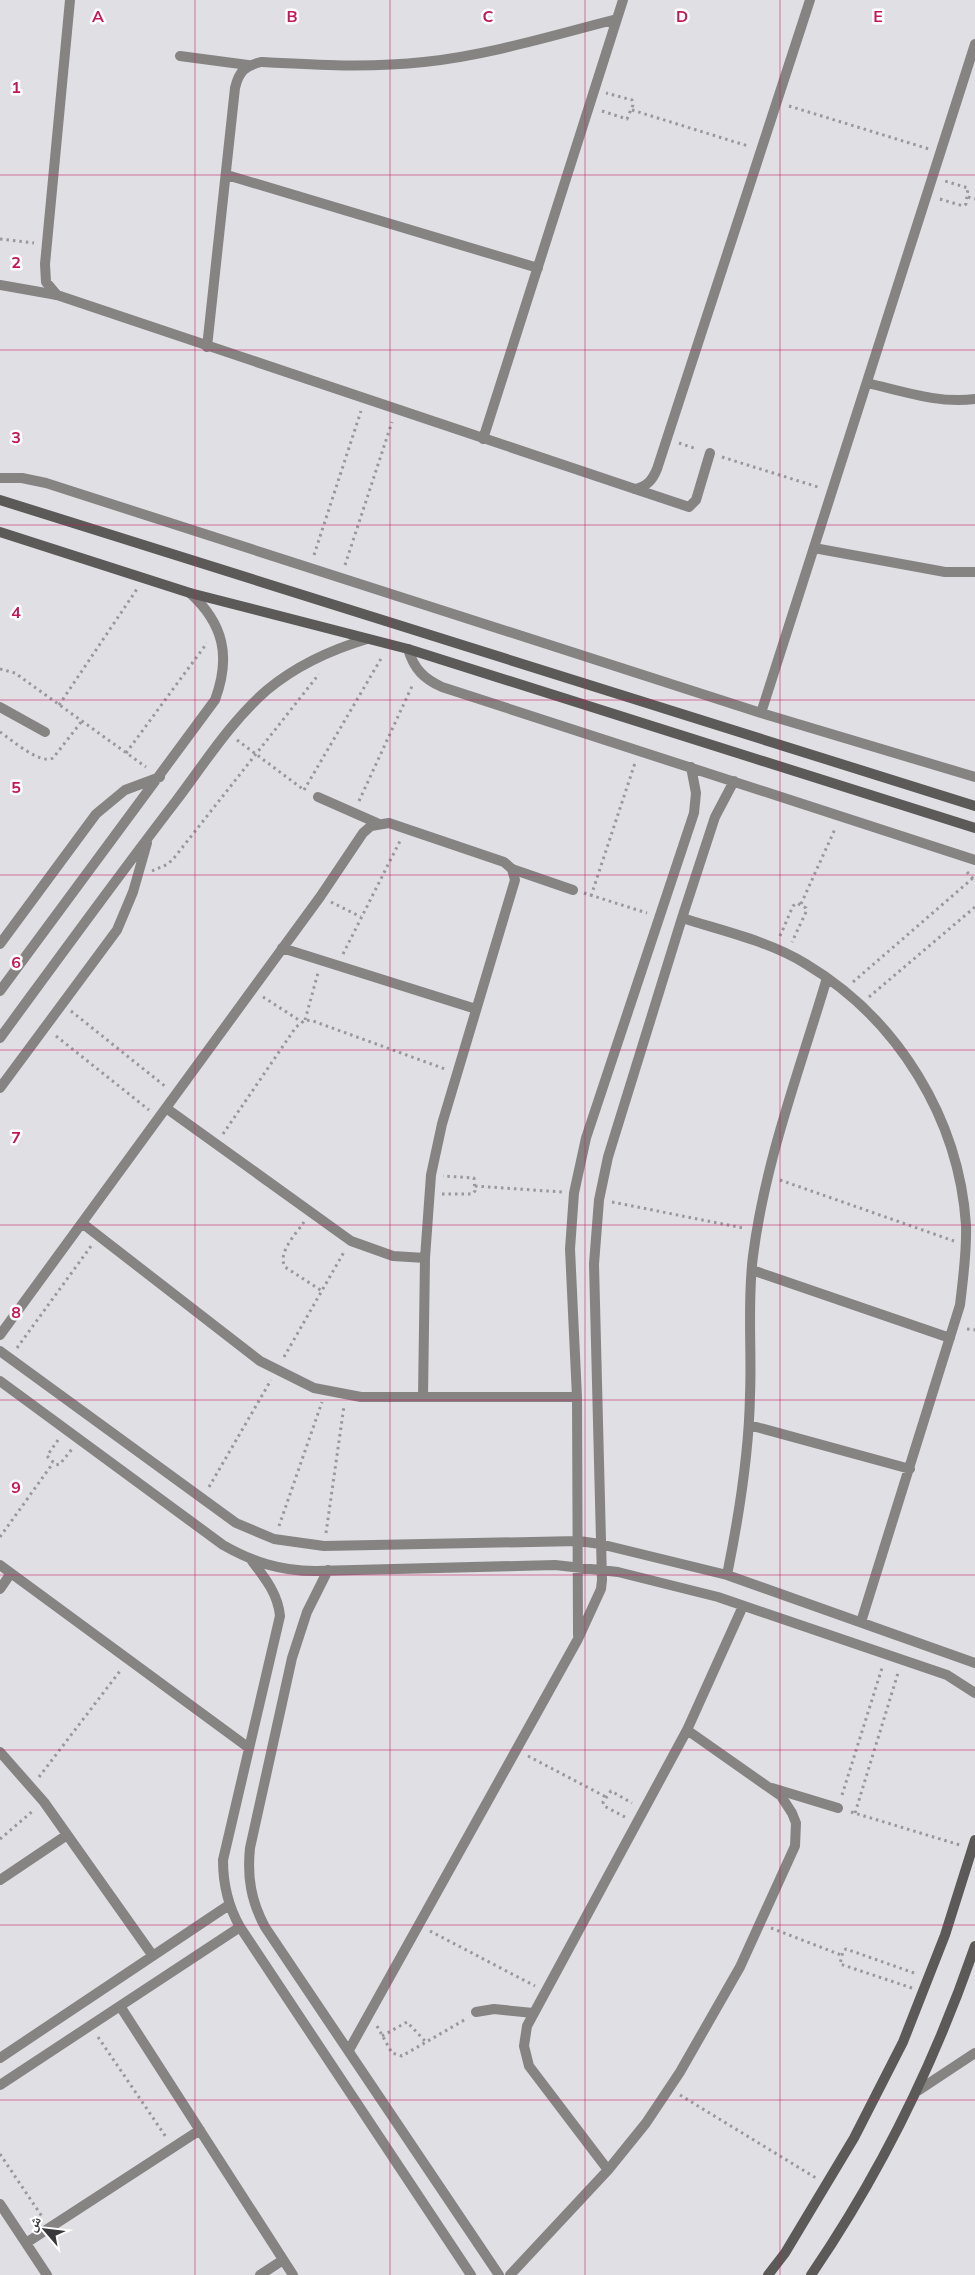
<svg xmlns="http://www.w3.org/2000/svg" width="975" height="2275" font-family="Mulish,'Noto Naskh Arabic',sans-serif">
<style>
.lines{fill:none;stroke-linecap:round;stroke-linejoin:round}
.path{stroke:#99999c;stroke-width:3;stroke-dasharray:2.5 4;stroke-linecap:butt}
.lane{stroke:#868483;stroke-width:10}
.street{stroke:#868483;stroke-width:10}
.secondary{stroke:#5c5a58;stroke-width:10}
.grid{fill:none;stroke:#c2185b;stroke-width:1;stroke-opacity:0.55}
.grid-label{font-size:16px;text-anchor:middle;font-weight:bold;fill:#c2185b;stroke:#fff;stroke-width:5;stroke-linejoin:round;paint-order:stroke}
</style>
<rect width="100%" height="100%" fill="#dfdfe4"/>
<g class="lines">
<path class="path" d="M789,106L929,149
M632,110L748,146
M602,111L627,119L633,105L632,100L606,93
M968,197L975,199
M940,199L963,206L966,204L968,188L945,181
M0,239L34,243
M679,443L697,449
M722,457L821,488
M314,555L361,411
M345,565L392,422
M0,669L15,673L146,767
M59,705L137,589
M0,732C12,740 40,765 53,758L82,721
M237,740L304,790
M126,753L207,643
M304,790L382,657
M359,801L413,684
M152,871L168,864L174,858L319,674
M967,872L975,881
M584,893L647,913
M591,896L635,763
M331,902L361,917
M801,904L835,829
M780,936L793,906L797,903L806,908V912L792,942
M343,954L400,841
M853,982L973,878
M263,997L302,1022
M869,997L975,907
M71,1011L166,1087
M305,1020L318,973
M56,1036L149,1110
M223,1134L296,1027L305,1020L313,1021L445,1069
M780,1180L954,1241
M475,1186L562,1192
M442,1194H472L475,1191L474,1178L443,1176
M612,1202L743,1228
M304,1222C296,1234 277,1253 285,1267L322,1291
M967,1329L975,1330
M17,1348L91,1246
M284,1357L344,1252
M58,1440L47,1456L56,1465L60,1464L72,1449
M209,1487L271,1380
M279,1526L322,1402
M326,1533L344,1406
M0,1537L53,1463
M528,1756L606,1797
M39,1777L120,1671
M842,1795L882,1668
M851,1812L960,1845
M855,1813L898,1673
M625,1817L604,1806L603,1802L611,1791L632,1803
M0,1839L34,1810
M771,1928L841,1955
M430,1931L535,1986
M912,1988L840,1964L843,1951L846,1949L917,1974
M377,2026L392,2053L402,2056L466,2019
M382,2036L407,2022L426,2042
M98,2037L166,2137
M680,2095L816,2178
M0,2154L43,2218"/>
<path class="lane" d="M180,56L248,65
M0,285L57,295
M635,489L689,507L696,500L710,453
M0,707L45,732
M318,797L377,823
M512,869L573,890
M772,1788L838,1808
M476,2012L494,2009L533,2013"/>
<path class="street" d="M70,0L45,264L46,282L57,295L635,489C647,486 652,481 657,469L810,0
M227,175L538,268
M207,347L235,88C239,71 245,66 261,62C316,65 370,68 424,62C490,55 554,35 617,19
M867,383C902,391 939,404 975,399
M483,439L623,0
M0,478H22L46,483L761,713L975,777
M814,548L945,572H975
M408,649C414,669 424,679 442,687L975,860
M761,713L975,44
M682,918C723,931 769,941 806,964C898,1019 959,1119 966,1225C967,1252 963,1278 960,1305L861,1622
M0,944L96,814L125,790L160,777
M282,948L476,1009
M0,991L215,700C231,657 224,624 190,593
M0,1038C58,959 116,879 176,801C204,764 231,721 267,690C297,665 330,650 367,639
M0,1088L117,930L133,892L147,843
M166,1108L351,1241L393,1256L425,1258
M82,1223L260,1361L314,1388L361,1397H577
M752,1270L950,1338
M0,1335L320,897L363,833L371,826L389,823L504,862L512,869L515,880L442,1124L431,1175L425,1258L423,1397
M0,1351L236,1523L274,1539L324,1546L579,1541L600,1544L727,1575L975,1663
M0,1381L223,1545C253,1562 280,1571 315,1571L555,1565L618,1572L718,1597L947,1675L975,1693
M749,1425L910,1469
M252,1561C265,1578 278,1594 280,1616L223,1860C223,1885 228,1906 240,1927L471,2275
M0,1565L249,1748
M328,1570L307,1612L292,1658L250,1848C247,1877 251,1901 265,1927L499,2275
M727,1575C739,1516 749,1456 750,1395C752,1349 747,1302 753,1256C765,1161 800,1069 827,978
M0,1589L11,1573
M578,1635L577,1397L570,1249L574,1193L586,1138L694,813L696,793L691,767
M0,1752L44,1802L153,1956
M0,1880L67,1835
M120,2006L293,2275
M349,2050L578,1639L601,1589L602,1580L594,1264L599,1200L608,1157L682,918L715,817L734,781
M0,2058L229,1905
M0,2085L240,1927
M919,2090L975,2053
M608,2170L529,2066L524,2046L527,2026L687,1730L743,1606
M0,2204L47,2275
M26,2243L200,2130
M260,2275L283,2260
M510,2275L608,2170L646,2123L680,2072L740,1967L795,1846L796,1823L792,1813L781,1796L687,1730"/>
<path class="secondary" d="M0,500L975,806
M0,532L190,593L408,649L975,828
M768,2275L785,2253L854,2138L903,2042L945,1935L975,1840
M811,2275C882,2171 934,2065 975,1946"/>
</g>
<path class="grid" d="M195,0V2275M390,0V2275M585,0V2275M780,0V2275M0,175H975M0,350H975M0,525H975M0,700H975M0,875H975M0,1050H975M0,1225H975M0,1400H975M0,1575H975M0,1750H975M0,1925H975M0,2100H975"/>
<g class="grid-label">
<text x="98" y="22">A</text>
<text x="292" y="22">B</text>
<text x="488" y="22">C</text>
<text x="682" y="22">D</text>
<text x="878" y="22">E</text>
<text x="16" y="93">1</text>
<text x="16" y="268">2</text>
<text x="16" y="443">3</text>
<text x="16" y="618">4</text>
<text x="16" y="793">5</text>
<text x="16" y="968">6</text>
<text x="16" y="1143">7</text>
<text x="16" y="1318">8</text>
<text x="16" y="1493">9</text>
</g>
<g transform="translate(45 2230) rotate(298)" stroke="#ffffff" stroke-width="4" paint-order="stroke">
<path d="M0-4L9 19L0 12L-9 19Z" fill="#39393b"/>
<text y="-8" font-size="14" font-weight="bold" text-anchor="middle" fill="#39393b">ش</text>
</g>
</svg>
